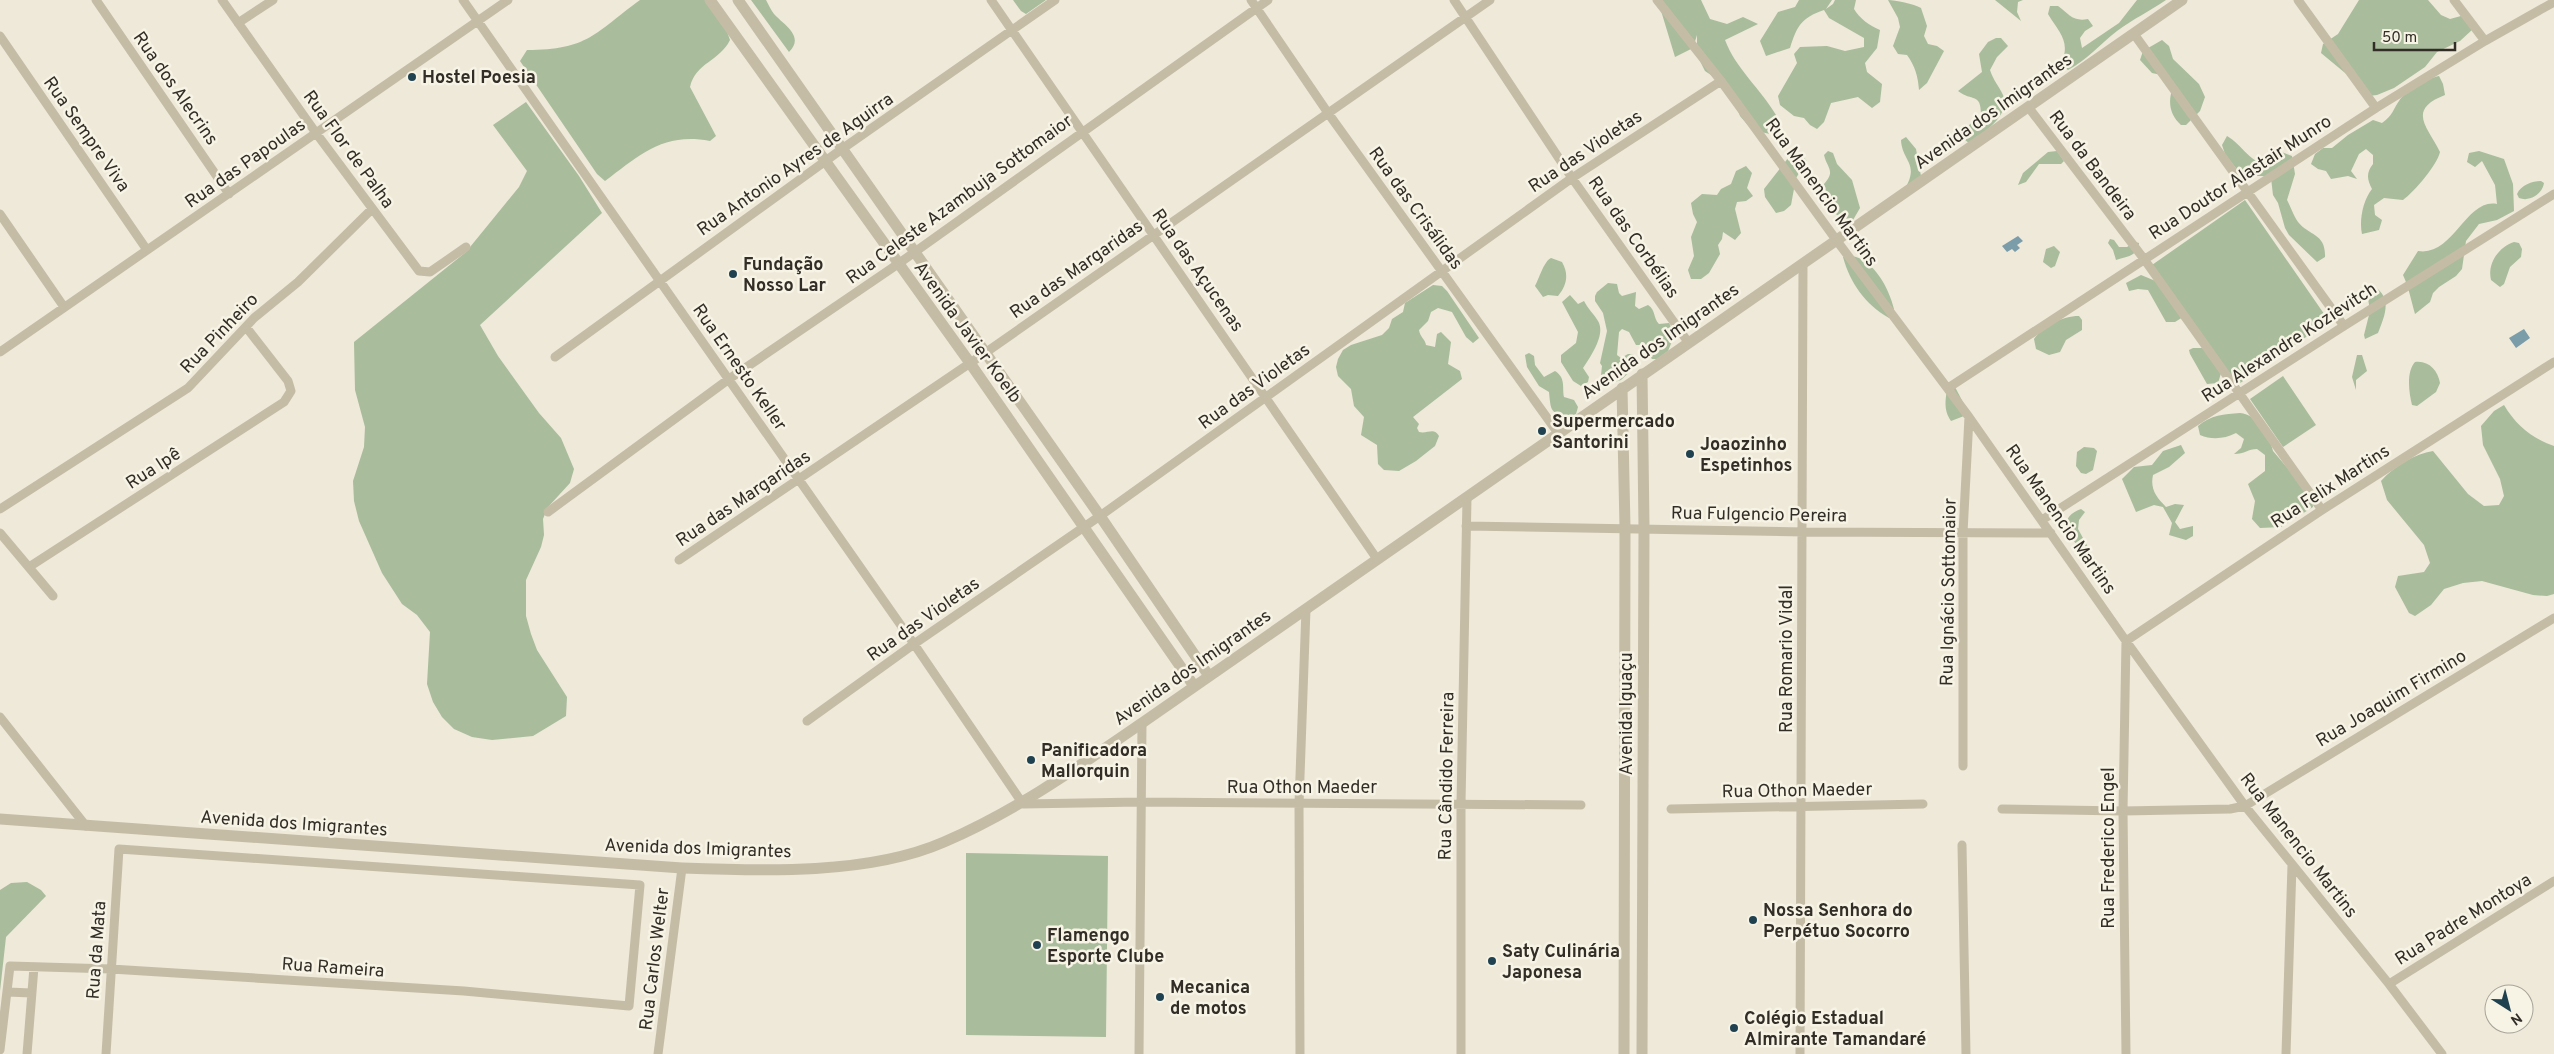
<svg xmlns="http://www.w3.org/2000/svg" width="2554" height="1054" font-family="Overpass,sans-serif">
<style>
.green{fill:#a9bc9b}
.water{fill:#7b9ca9}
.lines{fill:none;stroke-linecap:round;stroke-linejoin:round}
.minor{stroke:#c5bca6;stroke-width:9}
.tertiary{stroke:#c5bca6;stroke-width:11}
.poi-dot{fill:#20414f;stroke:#f7f3e5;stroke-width:2}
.labels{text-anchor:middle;stroke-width:5;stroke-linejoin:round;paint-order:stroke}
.poi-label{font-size:18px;font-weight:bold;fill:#322d26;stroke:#f7f3e5;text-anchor:start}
.street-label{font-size:18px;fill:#322d26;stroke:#f7f3e5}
</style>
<rect width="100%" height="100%" fill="#eee9d9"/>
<path class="green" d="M640,0H706L726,29L730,40C719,62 696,62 690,87L716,136L710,141C663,132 640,155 605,181L597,174L520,61L527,50C588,50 595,33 640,0Z
M751,0H766C768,4 771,10 774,14C784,25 805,36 789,52Z
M1013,0H1046L1026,14L1021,11Z
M1655,0H1701L1710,19L1727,24L1743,17L1758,24L1725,40C1736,69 1760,88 1776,115L1770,134L1752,130L1740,116L1733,97L1720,81L1705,71L1697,55V35L1693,48L1675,57L1659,4Z
M1799,0H1832L1826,9L1833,4L1835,0H1856L1854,9C1859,18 1870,26 1880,30L1877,48L1865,63L1867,72L1882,84L1880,102L1872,108L1858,97L1831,103L1824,122L1817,129L1810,125L1804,118L1794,116L1780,105L1778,96L1797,63L1794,54L1800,47L1827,46L1845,51L1864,47V38L1829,18L1824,10C1801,18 1797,26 1790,48L1766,56L1760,41L1778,12L1795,7Z
M1888,0C1895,0 1914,4 1921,8L1927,26L1924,36L1928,44L1937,46L1944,51L1927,83L1919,90C1918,76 1915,66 1907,55L1898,54L1893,46L1900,27L1898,18Z
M1995,0H2023L2018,2L2017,12L2021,21Z
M2137,0H2166C2150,11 2133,19 2117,31C2100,44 2087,60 2068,70L2061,65C2071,41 2060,34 2048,14L2050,6H2058C2069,14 2073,22 2088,19L2093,26L2085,31L2080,38L2082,48L2119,23Z
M2359,0H2428L2441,15L2450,19L2461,16L2473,29L2460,41L2437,52L2425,67L2394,88L2377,95L2368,96L2360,93L2350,77L2321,53L2323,44L2338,34Z
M1996,38H2001L2008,46L1997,57L1990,70C1993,80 1999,86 2003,95C2012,114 1982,135 1969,143L1965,140C1963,125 1973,123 1981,115C1981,92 1972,102 1958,91L1982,72L1979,54L1988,42Z
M2162,40L2169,46L2173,59L2199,84L2205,97L2200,111L2186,125H2181C2170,115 2168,103 2172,90L2166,76L2152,73L2140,60L2143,51Z
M2439,76L2443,84L2445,95C2406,110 2428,127 2440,152C2437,165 2415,191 2403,200L2384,198L2374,205L2375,215L2382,220L2379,230L2362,234C2359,221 2363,200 2372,189C2367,179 2366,173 2373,164V155L2366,149L2359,154L2351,171L2357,179L2348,176L2331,179L2326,171L2318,169L2311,164L2315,154L2323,148H2332L2348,135L2373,120L2382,123C2394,114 2392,111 2399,101C2405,91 2428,78 2439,76Z
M526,102L579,176L602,213L480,325L498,356L539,413L561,438L574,469L570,483L548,507L543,519L544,535L541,547L526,580V616L531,634L537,650L567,697L566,716L533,736L492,740L472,737L454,729L442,717L433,702L427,684L430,632L417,615L402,604L382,573L359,521L354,501L353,481L364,447L365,427L355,390L354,342L466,252L519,187L527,171L493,125Z
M2227,136C2242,145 2248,159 2261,163L2279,151L2292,156L2295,174L2287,200C2291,207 2293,215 2298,222C2309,236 2326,233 2325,257L2317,262L2289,235L2285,228L2278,203L2273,195L2271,178C2260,174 2252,178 2241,175L2225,154L2222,145Z
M1906,137L1916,149L1921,176L1906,187C1919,163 1902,161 1901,140Z
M1828,151L1833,153L1837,164L1852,180L1860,208L1853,220C1831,221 1828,200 1824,184C1836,171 1827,168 1824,155Z
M2057,151L2064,161L2061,164H2039L2026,182L2018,185L2023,173L2048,152Z
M2479,151L2504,159L2513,184L2514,211L2497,220L2479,224L2466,241L2462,269L2456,276L2439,287L2433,293L2430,302L2415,314C2411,300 2409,288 2403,275L2418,251C2453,257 2466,198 2497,204L2495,185L2482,161L2475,167L2467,162L2469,153Z
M1792,153L1801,154L1807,161L1796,178L1791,205L1784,211L1776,213L1765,197L1764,189Z
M1746,166L1752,173L1747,188L1753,196L1746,201L1737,202L1735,209L1741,233L1735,240L1723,232L1722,239L1718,245L1720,254L1709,273L1701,279H1691L1688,270L1694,256L1691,237L1697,222L1693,214L1691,203L1702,194L1717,195L1721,189L1731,184L1736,171Z
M2541,181L2544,183C2542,195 2529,202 2519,198L2517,194C2521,185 2532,181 2541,181Z
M2245,200L2329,321L2236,386L2152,265Z
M2110,239L2114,240L2119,247H2127L2135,242L2139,243C2137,257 2127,256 2116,260L2113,250L2108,243Z
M2514,242L2519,243L2522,249L2521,257L2510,267L2504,284L2500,287L2491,280C2487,263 2499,247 2514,242Z
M2054,246L2060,252L2055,266L2051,268L2043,262L2046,249Z
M1852,256C1874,260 1889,288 1894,309L1889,318C1865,304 1850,283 1843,257Z
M1551,258L1562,262C1569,274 1567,285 1558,296L1548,295L1543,297L1535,286C1539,279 1544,261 1551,258Z
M2141,275L2158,282L2183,317L2175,322H2166L2148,290L2138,289L2129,291L2126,283Z
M1608,283L1617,284L1619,293L1622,296L1636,292L1635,306L1639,309L1648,305C1656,310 1653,318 1659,324L1669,323L1675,334L1668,351L1657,359H1652L1641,345H1636L1629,332L1622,329L1619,332L1617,355L1621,358L1628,354H1633L1636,358L1635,367L1621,380L1608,384V380L1601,375L1602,366L1600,363L1607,331L1603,313L1595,301V296L1597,292Z
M1433,285L1442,286L1447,291L1479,338L1473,343L1466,337L1452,312L1438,308L1431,312L1428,321L1419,330C1420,337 1425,339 1426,345L1435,347L1437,334L1441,332L1451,342L1448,364L1460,371L1462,379L1413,417L1419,424L1417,428L1419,432C1428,434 1434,427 1439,436L1435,446L1416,461L1399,471L1384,470L1378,464L1377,445L1361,435L1364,417L1354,406L1351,389L1338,376L1336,367L1338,359L1343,350L1351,345L1382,335L1389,328L1392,319L1403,312L1405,303Z
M2375,287C2393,299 2384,317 2378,333L2365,339L2364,335L2370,311L2367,292Z
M1570,295L1578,304L1584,301C1588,309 1594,314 1598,321C1606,334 1591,356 1583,368L1589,377L1588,382L1581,386L1573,381L1561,362V355L1576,343L1578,332L1562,302Z
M2079,316L2082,320V330L2066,340L2060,352L2049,355L2036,349L2034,339C2044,326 2062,316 2079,316Z
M2193,348H2202L2222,370L2218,383L2207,384L2190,354L2189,350Z
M1529,353L1534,356L1535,365L1544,377L1555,371C1566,378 1562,387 1564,397L1574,400L1578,407L1576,414L1570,418C1550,412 1551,412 1549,392L1539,386L1527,367L1525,355Z
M2357,355H2362L2367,371L2356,380V390L2352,377Z
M2415,362C2428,360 2438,370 2440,383L2436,392L2417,406L2412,405C2409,393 2406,372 2415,362Z
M2283,376L2316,425L2283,447L2250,399Z
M1955,387L1966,408L1964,416L1951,421C1944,411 1945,402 1947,390Z
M2504,405C2516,425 2531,438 2554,446V594L2547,596L2533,595L2482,581L2463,583L2444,589L2431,605L2415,616L2409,613L2395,587L2398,576L2424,572L2430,563L2424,545L2387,500L2381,481C2394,466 2415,454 2433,451L2468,494L2484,506L2499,505L2504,496L2500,479L2483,445L2481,426L2494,411Z
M2240,413C2258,415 2269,434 2273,451L2312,497L2313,507L2281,527L2260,528L2252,519L2255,501L2248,484L2265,471V455L2257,449C2248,449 2245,454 2234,454L2241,448L2244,439L2236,433C2224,439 2212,440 2200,435L2198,426C2211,415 2224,414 2240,413Z
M2181,445L2185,453L2169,467L2153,475C2150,489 2156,497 2166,507L2175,504L2184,505L2175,522L2180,529L2193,526V536L2186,540L2169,535L2172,523L2163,507L2154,505L2136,512L2122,479L2134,467L2152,465L2163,451Z
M2084,447L2094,448L2097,451L2093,470L2086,474L2081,473L2076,466L2077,452Z
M2081,509L2085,512L2079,520L2078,529L2099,567H2094C2086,550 2045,523 2081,509Z
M966,853L1108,856L1106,1037L966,1035Z
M27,882L41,890L46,896L6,937L0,991V890L11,883Z"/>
<path class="water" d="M2018,236L2023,241L2017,245L2020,248L2015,252L2012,249L2007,252L2002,246Z
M2524,329L2530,338L2516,348L2509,338Z"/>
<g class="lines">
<path class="minor" d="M96,0L229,194
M222,0L316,133L419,271L430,272L466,247
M463,0L914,644L1023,804L1140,802L1581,805
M991,0L1377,559
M1251,0L1328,113L1558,433
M1454,0L1572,178L1688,342
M1657,0L1721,81L1837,241L1969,417L2126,641L2245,806L2389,984L2442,1054
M2298,0L2376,108
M2454,0L2485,41
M238,23L273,0
M2134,34L2344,326
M0,36L147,250
M2029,108L2144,259L2322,510
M0,214L64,307
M0,352L508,0
M555,357L842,149L1055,0
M1948,388L2376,108L2485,41L2554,2
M0,509L188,388L254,318L298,282L372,209
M548,512L729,379L898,264L1268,0
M2042,520L2344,326L2554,194
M1466,526L1804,532L2051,533
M0,533L53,596
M679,560L985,353L1490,0
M29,567L284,402L291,391L288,381L246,327
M0,717L86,826
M807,721L914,644L1100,516L1572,178L1721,81
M1963,766V533L1969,417
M1671,809L1923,804
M2002,809L2123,811L2230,809L2245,806L2554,618
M1962,845L1966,1054
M2389,984L2554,881
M8,992L31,993
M0,1050L10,966L111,969L464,991L629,1006L640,885L119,849L106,1054
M27,1054L34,967
M658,1054L682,868
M1139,1054L1142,723
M1300,1054L1299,804L1306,609
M1461,1054V803L1467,498
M1800,1054L1803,264
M2126,1054L2123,811L2126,641L2322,510L2554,362
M2286,1054L2292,865"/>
<path class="tertiary" d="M710,0L970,363L1194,686
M738,0L1100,516L1209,676
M1622,388L1625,527L1624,1054
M0,819L682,868C763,871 869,875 944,842C1016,811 1078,767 1142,723L2182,0
M1642,1054L1644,527L1642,374"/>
</g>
<g class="poi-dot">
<circle cx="412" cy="77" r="5"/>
<circle cx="733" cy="274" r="5"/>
<circle cx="1542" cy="431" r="5"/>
<circle cx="1690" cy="454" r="5"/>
<circle cx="1031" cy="760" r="5"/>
<circle cx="1753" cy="920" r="5"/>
<circle cx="1037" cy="945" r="5"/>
<circle cx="1492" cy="961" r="5"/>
<circle cx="1160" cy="997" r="5"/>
<circle cx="1734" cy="1028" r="5"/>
</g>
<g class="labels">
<g class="poi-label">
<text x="422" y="83">Hostel Poesia</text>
<text x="743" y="270">Fundação<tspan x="743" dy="21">Nosso Lar</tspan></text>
<text x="1552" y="427">Supermercado<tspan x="1552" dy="21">Santorini</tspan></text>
<text x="1700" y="450">Joaozinho<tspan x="1700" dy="21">Espetinhos</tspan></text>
<text x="1041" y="756">Panificadora<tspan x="1041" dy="21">Mallorquin</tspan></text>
<text x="1763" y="916">Nossa Senhora do<tspan x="1763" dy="21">Perpétuo Socorro</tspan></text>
<text x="1047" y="941">Flamengo<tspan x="1047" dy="21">Esporte Clube</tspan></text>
<text x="1502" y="957">Saty Culinária<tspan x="1502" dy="21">Japonesa</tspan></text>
<text x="1170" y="993">Mecanica<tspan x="1170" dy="21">de motos</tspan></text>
<text x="1744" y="1024">Colégio Estadual<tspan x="1744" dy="21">Almirante Tamandaré</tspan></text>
</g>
<g class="street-label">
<text transform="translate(176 88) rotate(55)" y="6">Rua dos Alecrins</text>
<text transform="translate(1993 111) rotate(-35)" y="6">Avenida dos Imigrantes</text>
<text transform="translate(87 134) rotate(55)" y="6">Rua Sempre Viva</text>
<text transform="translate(349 149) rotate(54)" y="6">Rua Flor de Palha</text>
<text transform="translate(1585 151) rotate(-34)" y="6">Rua das Violetas</text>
<text transform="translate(245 163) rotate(-35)" y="6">Rua das Papoulas</text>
<text transform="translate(795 164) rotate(-35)" y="6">Rua Antonio Ayres de Aguirra</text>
<text transform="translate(2093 165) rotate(53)" y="6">Rua da Bandeira</text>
<text transform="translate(2240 177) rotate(-33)" y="6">Rua Doutor Alastair Munro</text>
<text transform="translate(1822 192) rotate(54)" y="6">Rua Manencio Martins</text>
<text transform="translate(959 199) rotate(-36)" y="6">Rua Celeste Azambuja Sottomaior</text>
<text transform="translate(1416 208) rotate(54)" y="6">Rua das Crisálidas</text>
<text transform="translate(1634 237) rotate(55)" y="6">Rua das Corbélias</text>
<text transform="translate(1076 269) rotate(-35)" y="6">Rua das Margaridas</text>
<text transform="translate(1198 270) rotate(55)" y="6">Rua das Açucenas</text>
<text transform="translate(968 332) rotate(54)" y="6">Avenida Javier Koelb</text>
<text transform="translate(219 333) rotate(-46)" y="6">Rua Pinheiro</text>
<text transform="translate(1660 341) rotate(-35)" y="6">Avenida dos Imigrantes</text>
<text transform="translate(2289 342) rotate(-33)" y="6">Rua Alexandre Kozievitch</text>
<text transform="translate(740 367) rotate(55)" y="6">Rua Ernesto Keller</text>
<text transform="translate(1254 386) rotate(-36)" y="6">Rua das Violetas</text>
<text transform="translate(153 468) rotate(-33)" y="6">Rua Ipê</text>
<text transform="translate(2330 486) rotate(-33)" y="6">Rua Felix Martins</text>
<text transform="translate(743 498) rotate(-34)" y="6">Rua das Margaridas</text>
<text transform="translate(1759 514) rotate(1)" y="6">Rua Fulgencio Pereira</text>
<text transform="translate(2061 519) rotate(55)" y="6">Rua Manencio Martins</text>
<text transform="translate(1948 592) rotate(-89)" y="6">Rua Ignácio Sottomaior</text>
<text transform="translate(923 619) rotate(-35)" y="6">Rua das Violetas</text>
<text transform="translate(1786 659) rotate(-90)" y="6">Rua Romario Vidal</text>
<text transform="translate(1192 667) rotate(-35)" y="6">Avenida dos Imigrantes</text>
<text transform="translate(2391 698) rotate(-31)" y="6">Rua Joaquim Firmino</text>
<text transform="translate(1626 714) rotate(-90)" y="6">Avenida Iguaçu</text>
<text transform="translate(1446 776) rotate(-89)" y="6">Rua Cândido Ferreira</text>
<text x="1302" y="793">Rua Othon Maeder</text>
<text transform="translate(1797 790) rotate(-1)" y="6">Rua Othon Maeder</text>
<text transform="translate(294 823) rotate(4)" y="6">Avenida dos Imigrantes</text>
<text transform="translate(2299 845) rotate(52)" y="6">Rua Manencio Martins</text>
<text transform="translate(698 848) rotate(2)" y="6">Avenida dos Imigrantes</text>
<text transform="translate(2108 848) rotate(-90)" y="6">Rua Frederico Engel</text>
<text transform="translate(2463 919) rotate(-32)" y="6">Rua Padre Montoya</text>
<text transform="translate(96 950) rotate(-86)" y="6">Rua da Mata</text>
<text transform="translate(654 959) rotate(-83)" y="6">Rua Carlos Welter</text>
<text transform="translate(333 967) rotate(4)" y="6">Rua Rameira</text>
</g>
</g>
<g transform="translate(2509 1009) rotate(144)"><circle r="24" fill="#f7f3e5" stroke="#a8a499"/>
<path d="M0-4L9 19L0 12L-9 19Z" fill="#20414f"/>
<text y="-8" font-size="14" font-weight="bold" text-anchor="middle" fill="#322d26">N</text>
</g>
<path d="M2374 42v8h81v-8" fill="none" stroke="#322d26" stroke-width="2.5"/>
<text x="2382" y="42" font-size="15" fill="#322d26" stroke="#f7f3e5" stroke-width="4" paint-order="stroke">50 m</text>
</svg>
